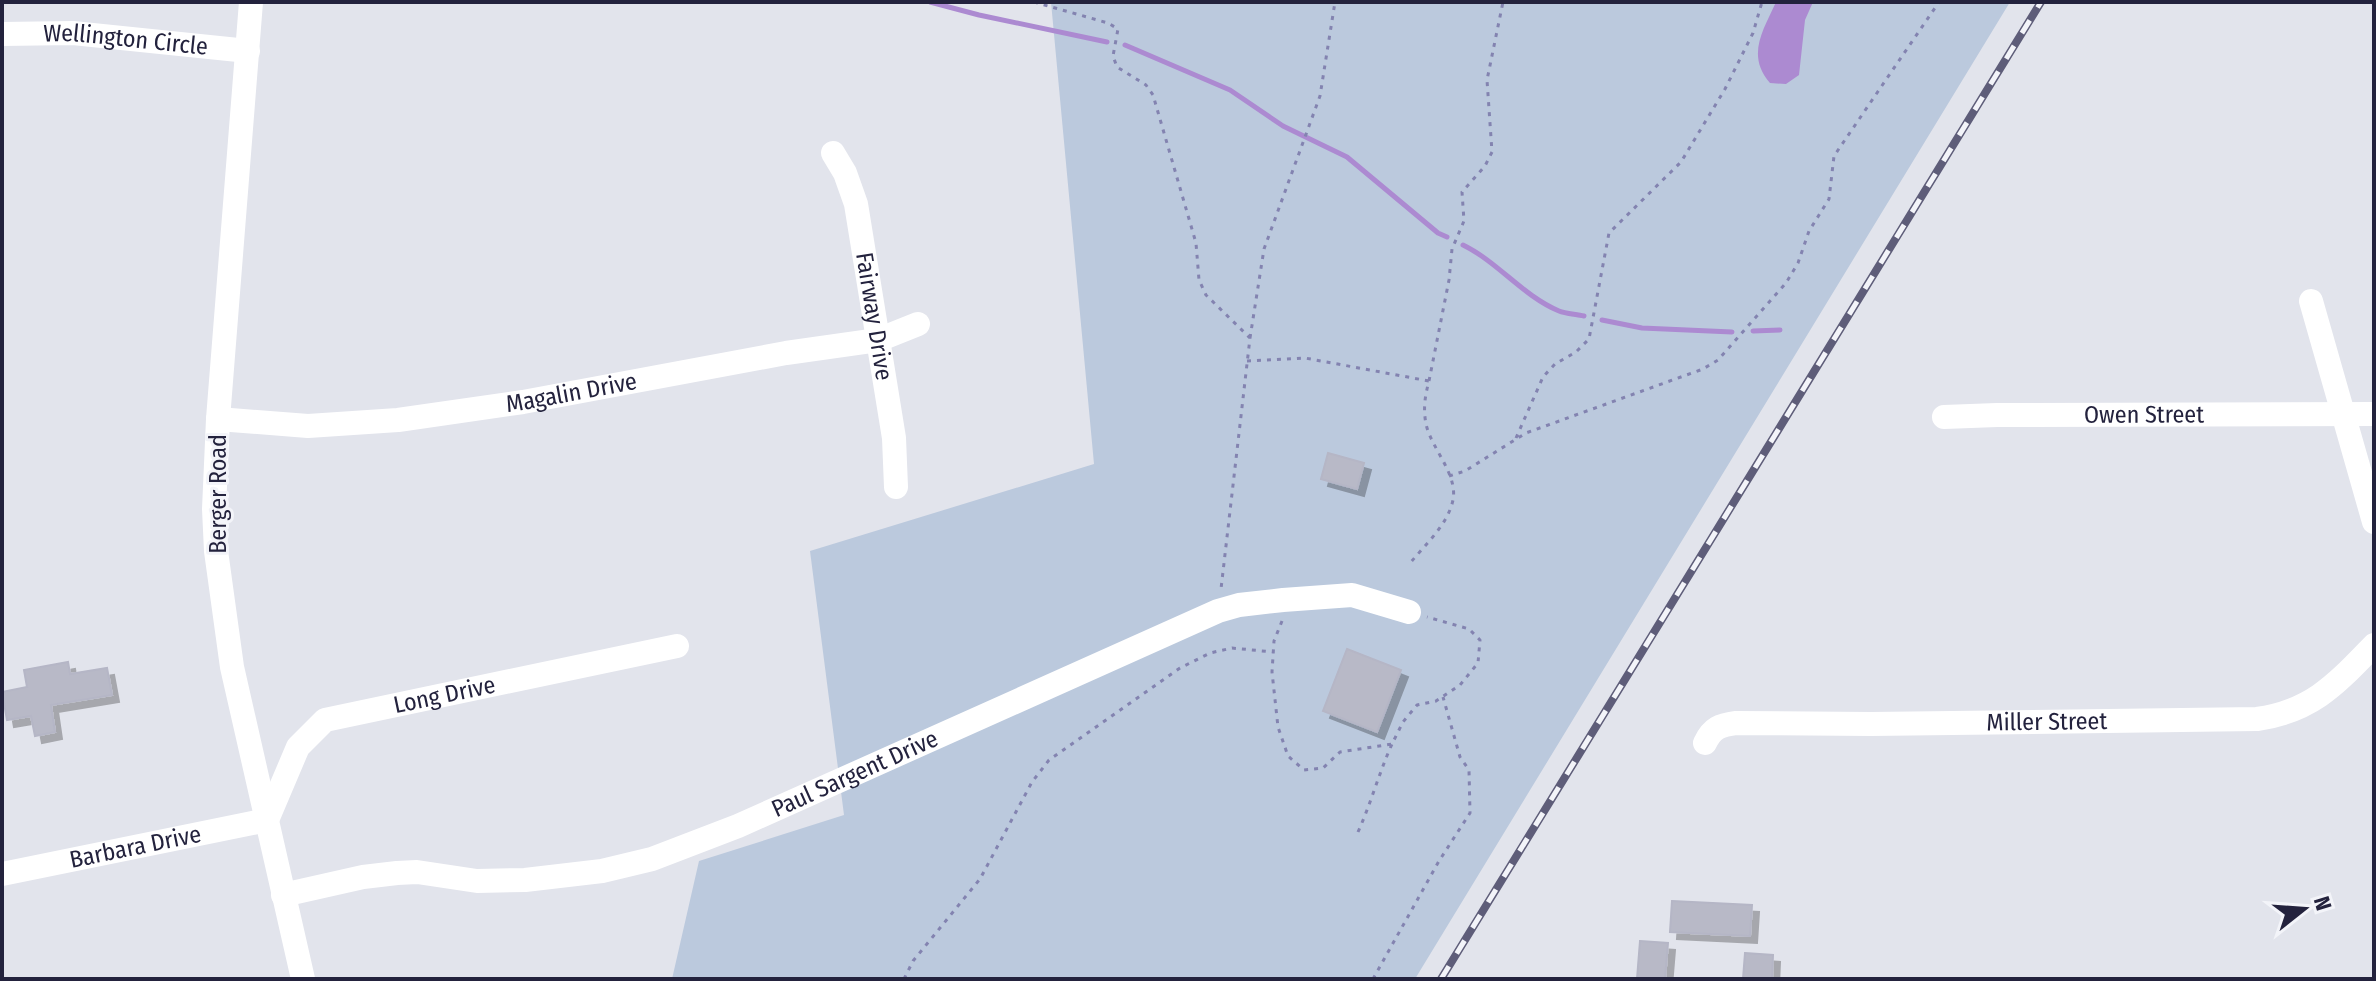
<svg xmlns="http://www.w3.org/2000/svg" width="2376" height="981" font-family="'Fira Sans Condensed',sans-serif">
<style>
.green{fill:#bbc9dd}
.water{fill:#ac8ad1}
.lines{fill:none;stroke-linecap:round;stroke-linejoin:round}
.stream{stroke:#ac8ad1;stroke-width:5}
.building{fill:#b8b9c7;stroke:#b5b6c6;stroke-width:2;filter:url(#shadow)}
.path{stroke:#8383b0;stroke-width:3;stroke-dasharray:4 6;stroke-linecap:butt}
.minor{stroke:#fff;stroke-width:24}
.rail-casing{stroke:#5e5d79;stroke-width:8}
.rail{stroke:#f3f4f9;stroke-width:5;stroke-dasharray:15;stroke-linecap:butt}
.labels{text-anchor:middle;stroke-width:6;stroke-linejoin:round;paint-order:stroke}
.street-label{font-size:24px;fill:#23223d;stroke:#f3f4f9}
</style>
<defs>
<filter id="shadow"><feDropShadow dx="7" dy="7" stdDeviation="0" flood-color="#0004"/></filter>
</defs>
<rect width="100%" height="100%" fill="#e2e4ec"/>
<path class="green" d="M1051,2H2010L1415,979H672L699,861L844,815L810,551L1094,464Z"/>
<path class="water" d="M1776,2H1813L1805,20L1799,75L1786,84L1770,83C1746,55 1763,31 1776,2Z"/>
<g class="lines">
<path class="stream" d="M930,2L979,15L1107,42
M1125,45L1230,90L1283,126L1347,157L1438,233L1447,237
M1463,245C1498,262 1523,296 1559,311C1566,314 1576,314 1584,316
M1602,320L1642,328L1732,332
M1753,331L1780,330"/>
</g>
<path class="building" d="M1328,453L1364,463L1357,489L1321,479Z
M1347,649L1401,670L1377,732L1323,711Z
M68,662L70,674L107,668L112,695L51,705L55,732L35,736L31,716L7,720L2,692L27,687L24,670Z
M1672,901L1752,905L1750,936L1670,932Z
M1640,941L1668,943L1665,979H1637Z
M1745,953L1773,955L1772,979H1743Z"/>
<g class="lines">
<path class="path" d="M1034,2L1108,23L1118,29L1113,56L1117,67L1146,85L1153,95L1196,243L1199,280L1206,295L1250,338L1221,589
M1250,338L1264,249L1320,96L1335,2
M1247,361L1305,358L1429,381C1425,396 1423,408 1426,424C1431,448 1458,474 1453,500C1448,524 1426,544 1411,562
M1429,381L1449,280L1452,249L1464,221L1462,192L1485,166L1492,152L1487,80L1503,2
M1516,438L1543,377L1555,364L1576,352L1589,339L1609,233L1681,162L1725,89L1753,33L1762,2
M1449,476L1465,471L1526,433L1703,369L1718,360L1786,283L1798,263L1809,231L1829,199L1834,156L1939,2
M1282,621L1274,641L1272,672L1278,727L1288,756L1304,770L1323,768L1340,752L1392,744L1403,722L1417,705L1436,701L1460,685L1478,663L1480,640L1469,629L1427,617
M1358,832C1371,803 1379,773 1392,744
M904,979L913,961L980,879L1032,782L1049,760L1180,668L1210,653L1232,648L1273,652
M1373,979L1439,861L1470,813L1469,770L1460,757L1443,697"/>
<g class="minor">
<path d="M251,2L218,419L214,509L216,551L232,667L303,979"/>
<path id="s1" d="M2,34L73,33L248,51"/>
<path id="s2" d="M833,153L845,173L856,204L894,438L896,487"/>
<path d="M2311,301L2374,522"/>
<path id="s3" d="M1944,417L1997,415L2374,414"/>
<path id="s4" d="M218,419L308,426L398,420L523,402L786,353L878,340L918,324"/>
<path id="s5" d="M1705,743C1712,728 1720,725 1736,723L1871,724L2257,719C2313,711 2337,683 2374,645"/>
<path id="s6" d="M2,874L267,820L298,747L325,720L677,646"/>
<path id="s7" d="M283,895L363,877L397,873L417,872L477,881L525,880L602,871L652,859L738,826L1218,611L1239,605L1283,600L1352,595L1409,612"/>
</g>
<g class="rail-casing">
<path id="rail" d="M1441,979L2041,2"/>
</g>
<use href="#rail" class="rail"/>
</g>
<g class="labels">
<g class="street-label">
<text dy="8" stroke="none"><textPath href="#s1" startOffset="124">Wellington Circle</textPath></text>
<text dy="8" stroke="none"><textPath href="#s2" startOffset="170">Fairway Drive</textPath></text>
<text dy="8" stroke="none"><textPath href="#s4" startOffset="356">Magalin Drive</textPath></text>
<text dy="8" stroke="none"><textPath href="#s3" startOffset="200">Owen Street</textPath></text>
<text transform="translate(218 494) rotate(-90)" y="8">Berger Road</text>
<text dy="8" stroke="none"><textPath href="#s6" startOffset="510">Long Drive</textPath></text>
<text dy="8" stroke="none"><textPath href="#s5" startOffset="350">Miller Street</textPath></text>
<text dy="8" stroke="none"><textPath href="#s7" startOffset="594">Paul Sargent Drive</textPath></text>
<text dy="8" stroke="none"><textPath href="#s6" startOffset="136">Barbara Drive</textPath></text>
</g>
</g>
<rect width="2376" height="981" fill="none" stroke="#23223d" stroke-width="8"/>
<g transform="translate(2304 909) rotate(73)" stroke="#f3f4f9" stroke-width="6" paint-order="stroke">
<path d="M0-6L14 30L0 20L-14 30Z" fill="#23223d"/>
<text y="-12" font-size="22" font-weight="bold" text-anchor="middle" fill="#23223d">N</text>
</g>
</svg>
